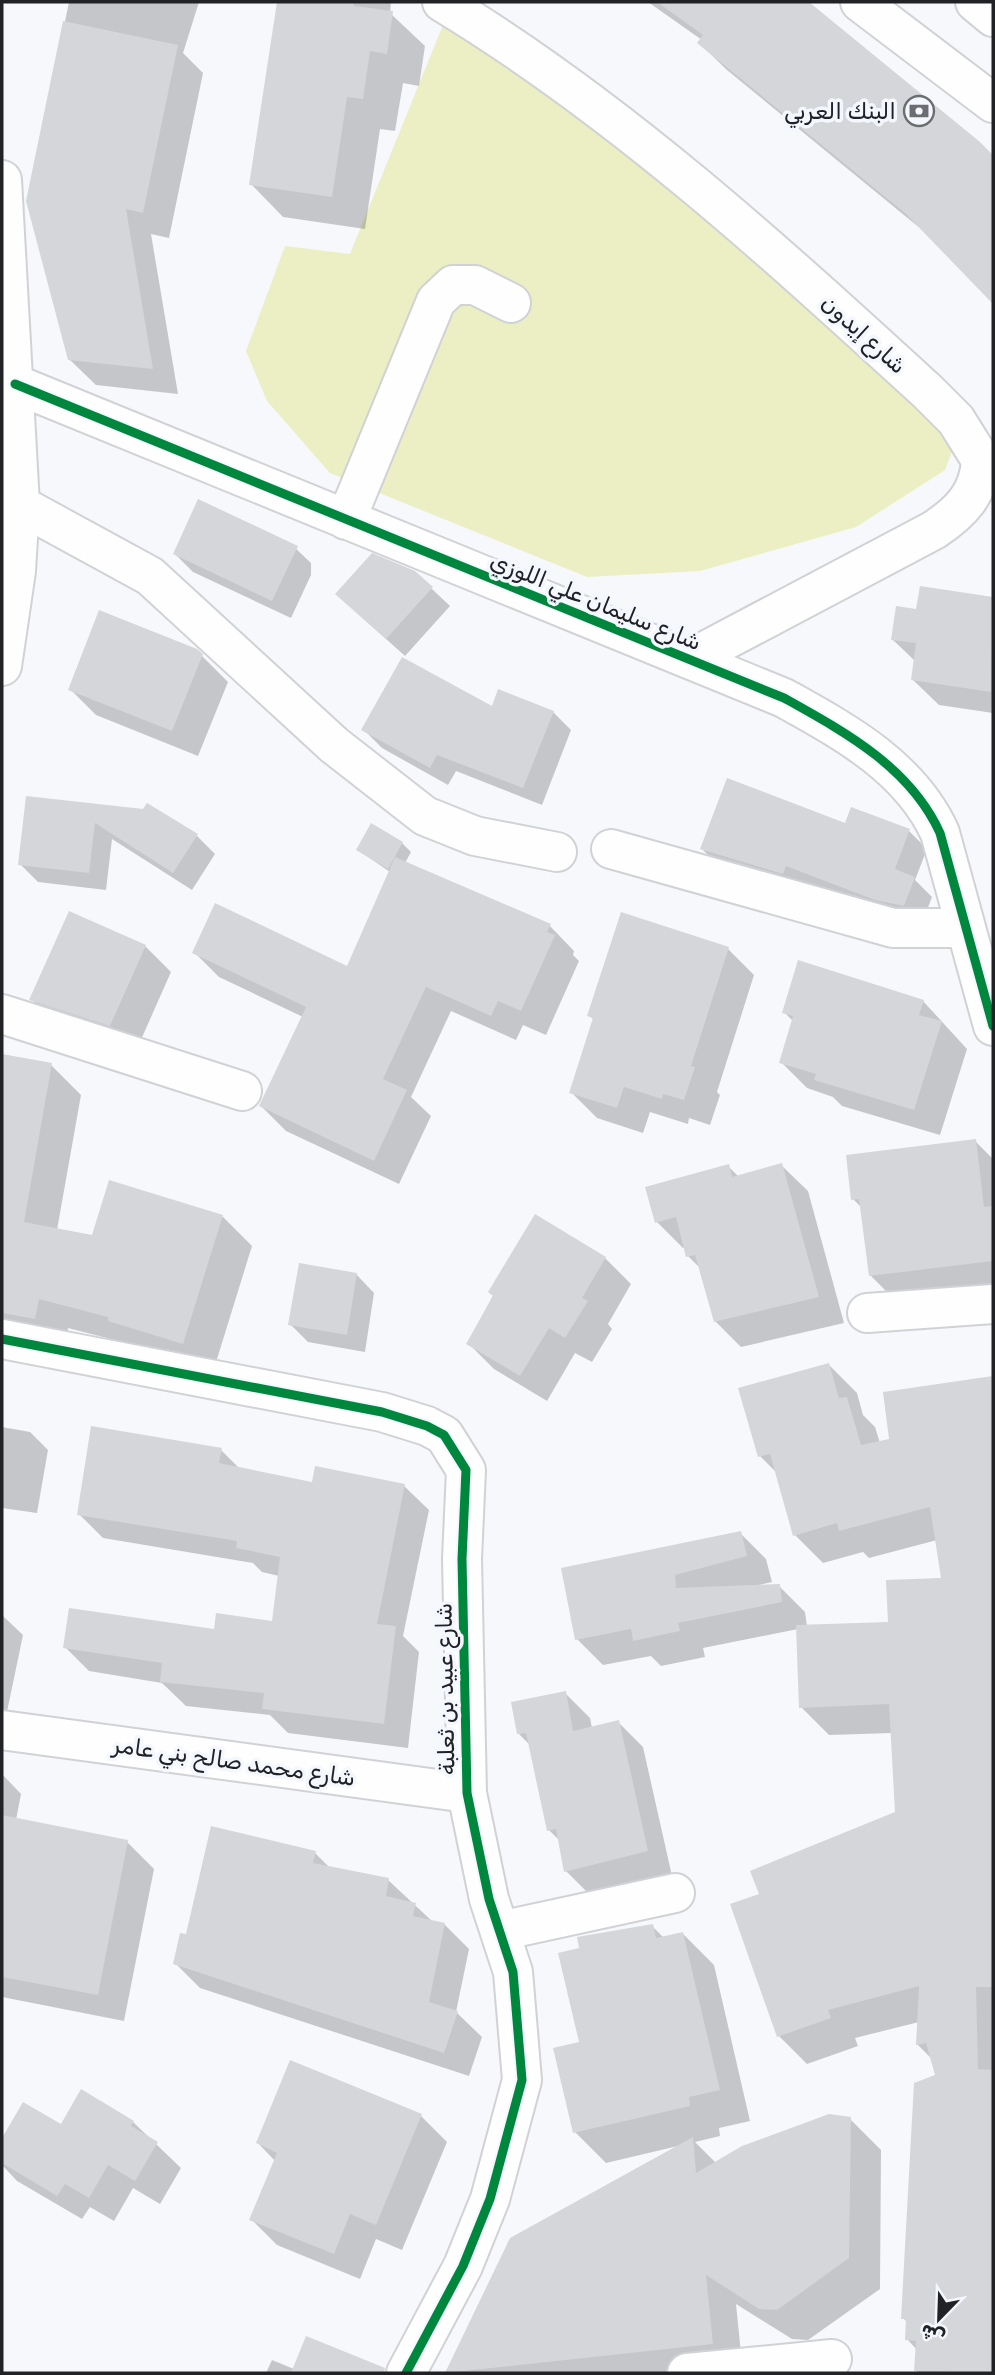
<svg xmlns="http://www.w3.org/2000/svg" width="995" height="2375" font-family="Rubik,'Noto Naskh Arabic',sans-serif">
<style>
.green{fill:#ecefc3}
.shadow{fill:#0003}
.building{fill:#d4d6d9}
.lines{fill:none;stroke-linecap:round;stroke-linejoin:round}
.minor-casing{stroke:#d1d2d5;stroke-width:42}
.major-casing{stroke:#d1d2d5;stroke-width:42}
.minor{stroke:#fefeff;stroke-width:38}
.major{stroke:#fefeff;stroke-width:38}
.cycleway-casing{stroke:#f4f7fe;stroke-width:13}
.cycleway{stroke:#00873e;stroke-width:9}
.labels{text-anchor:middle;stroke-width:7;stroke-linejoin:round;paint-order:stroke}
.poi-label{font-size:23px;fill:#212225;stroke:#f4f7fe;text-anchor:end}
.street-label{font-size:23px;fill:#212225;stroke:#f4f7fe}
</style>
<rect width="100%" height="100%" fill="#f6f8fc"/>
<path class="green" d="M447,15L565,89L956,441L945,470L856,527L700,571L587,577L330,473L267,401L246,351L285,246L350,254Z"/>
<path class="shadow" d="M69,2H199L183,53L203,73L169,238L151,234L178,394L96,385L69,359L28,201Z
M279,2H391L390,13L425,46L419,86L403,83L395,131L380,129L365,229L283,217L251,184Z
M648,2H806L979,144L993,158V301L932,238L727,70L699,43L702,40Z
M292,545L311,563V575L291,618L193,572L175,554Z
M414,572L450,606L405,656L356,612Z
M921,588L993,599V713L939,705L912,679L915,661L893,640L918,611Z
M196,650L228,682L198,756L96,715L70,689Z
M492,708L553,712L571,730L542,805L456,771L448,785L382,748L364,730Z
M28,798L144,811L148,805L197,836L215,854L192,890L112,839L106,890L38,882L20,864Z
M846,825L909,831L927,849L915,880L932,897L922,923L720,867L702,849Z
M402,843L411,852L405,863L550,926L574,951L573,955L579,961L546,1035L523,1025L516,1040L451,1011L411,1097L431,1116L399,1184L286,1131L261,1106L303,1017L219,977L194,952L348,968L390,872L358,850Z
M145,946L171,972L136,1051L57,1025L31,999Z
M728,949L754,975L717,1092L720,1095L710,1125L689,1118L688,1124L650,1112L643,1133L597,1118L571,1092L594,1020L589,1015Z
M923,1001L967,1049L940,1135L842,1106L833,1097L807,1088L781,1062L793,1021L784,1012Z
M2,1056L51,1065L81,1095L57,1230L93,1237L222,1216L252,1246L213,1372L140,1350L134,1345L68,1328L65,1348L2,1336Z
M975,1141L993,1159V1290L896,1301L870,1275L862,1208L853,1199Z
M781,1165L808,1191L844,1323L741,1347L715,1321L700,1268L688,1256L686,1247L683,1248L657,1222L728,1166L739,1177Z
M535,1216L605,1258L631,1284L608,1324L612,1329L592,1362L575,1353L547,1401L494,1369L468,1343Z
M356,1274L374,1293L365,1352L308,1342L290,1324Z
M829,1365L857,1393L863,1415L875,1427L880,1443L891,1441L885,1394L993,1377V2373H917L918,2351L907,2339L908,2323L903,2318L937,2076L933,2060L918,2045L919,2022L855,2038L858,2046L807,2064L779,2036L761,1895L897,1814L892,1733L829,1735L801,1707L798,1629L703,1648L705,1657L661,1666L651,1656L603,1665L577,1639L563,1569L740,1533L766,1559L772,1582L759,1585L779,1586L805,1612L807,1626L890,1623L943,1580L937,1540L869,1558L863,1552L823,1563L795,1535L777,1473L760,1456Z
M2,1427L30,1432L48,1450L37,1513L2,1508Z
M221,1450L240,1469L314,1484L404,1486L429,1510L403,1636L419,1652L408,1748L288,1733L270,1715L186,1706L162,1683L89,1671L65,1647L274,1623L279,1576L262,1572L253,1563L103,1538L79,1514Z
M2,1615L23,1635L4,1726L2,1725Z
M565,1693L590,1718L592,1728L618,1722L643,1747L672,1876L591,1896L566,1871L561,1842L549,1830L530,1745L519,1734Z
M2,1774L21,1794L16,1820L127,1842L154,1869L124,2021L2,1997Z
M315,1853L331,1869L388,1880L433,1922L445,1925L469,1949L456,2012L482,2037L469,2076L200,1988L175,1963L187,1937Z
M652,1926L664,1938L683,1934L714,1965L750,2121L719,2128L720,2136L695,2142L716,2163L850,2119L881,2150L880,2289L808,2340L792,2339L736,2304L743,2373H447L511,2239L678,2146L606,2163L575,2132L581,2044L579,1938Z
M82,2092L133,2122L181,2168L160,2204L133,2188L114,2221L90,2207L82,2219L17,2181L2,2165V2141L24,2104L62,2126Z
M421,2116L447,2142L402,2250L376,2239L360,2279L277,2245L251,2219L275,2161L258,2143Z
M272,2360L294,2369L360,2360L374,2373H266Z"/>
<path class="building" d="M277,2H354V6L393,11L387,54L370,51L363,99L347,97L332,197L249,185Z
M657,2H809L980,142L993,155V304L906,214L697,43L703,35Z
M63,21L178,45L143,213L126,209L153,369L68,360L26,201Z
M198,499L298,546L272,601L173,554Z
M372,553L415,571L433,587L386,639L335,594Z
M920,586L993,597L991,692L911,680L916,643L891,640L896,606L916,609Z
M99,610L197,649L203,654L172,731L68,690Z
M402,657L492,706L498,689L554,711L523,788L437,755L430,768L361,730Z
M727,778L845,823L851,807L910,829L895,869L915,877L904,906L875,900L786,866L783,874L700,849Z
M26,796L143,809L147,803L198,834L173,873L95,823L89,873L18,865Z
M371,823L403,842L388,869L356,850Z
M395,857L551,924L547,932L555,935L521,1011L498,1001L491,1016L426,987L383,1079L407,1090L374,1161L259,1106L306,1007L192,953L215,903L347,966Z
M69,911L146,945L110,1026L29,1000Z
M621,912L729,947L691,1066L695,1067L684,1100L663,1094L662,1099L624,1087L617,1108L569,1093L593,1018L587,1016Z
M798,960L924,1000L919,1015L942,1021L914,1110L814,1080L816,1074L779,1063L793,1016L782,1013Z
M2,1054L52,1063L24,1222L92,1235L109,1180L223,1215L183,1344L108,1321V1317L39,1299L35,1319L2,1313Z
M976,1139L984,1207L993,1206V1261L869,1276L859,1199L851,1200L846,1155Z
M782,1163L819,1297L714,1322L695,1255L686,1257L676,1217L655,1223L645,1187L729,1164L732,1177Z
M535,1214L606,1257L582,1298L588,1301L565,1338L549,1328L520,1376L466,1344L493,1296L488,1292Z
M299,1263L357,1273L347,1335L288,1325Z
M829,1363L839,1398L847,1397L861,1445L889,1439L883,1392L993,1376V1987H976L978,2069L993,2070V2373L914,2371L916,2341L905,2340L906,2319H901L914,2083L935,2075L926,2043L916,2045L919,1986L828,2010L831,2018L777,2037L730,1904L759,1894L750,1871L895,1812L889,1704L799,1708L796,1625L888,1622L886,1580L941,1578L930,1507L839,1531L837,1523L793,1536L770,1454L758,1457L738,1388Z
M91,1426L222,1448L219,1463L312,1482L315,1466L405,1484L377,1624L396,1626L384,1724L262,1709L264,1693L160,1682L162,1663L63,1648L69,1608L214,1629L216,1613L272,1621L280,1557L236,1548L237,1541L77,1515Z
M741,1531L747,1556L675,1575L676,1588L780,1584L782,1602L678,1623L680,1631L633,1641L631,1629L575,1640L561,1568Z
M566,1691L573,1731L619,1720L648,1851L564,1872L556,1829L547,1831L526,1733L517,1734L511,1702Z
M2,1815L128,1840L98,1995L2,1977Z
M211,1826L316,1851L313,1863L389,1878L386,1896L416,1903L413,1916L445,1923L429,2002L458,2011L444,2053L173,1964L180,1933L186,1934Z
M653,1924L656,1938L683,1932L720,2090L689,2097L690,2106L573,2133L553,2048L579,2042L558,1953L579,1948L577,1937Z
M290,2060L422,2114L376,2225L350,2214L334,2254L249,2220L277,2153L256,2143Z
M81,2089L134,2121L131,2126L158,2142L135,2181L108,2165L89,2198L65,2184L57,2196L2,2163V2138L23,2102L61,2124Z
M829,2114L851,2117L849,2258L777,2310L759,2309L706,2275L713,2344L445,2373L510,2238L693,2137L696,2173L742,2146Z
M306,2336L385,2368L384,2373H291Z"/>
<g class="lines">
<g class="minor-casing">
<path id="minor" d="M442,2C620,110 775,252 928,392L956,420L981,460C979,494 961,512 934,530L690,659
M860,2L993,103
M2,180L20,505L16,571L2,666
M15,384L784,698C845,732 910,767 940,833L993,1026
M20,505L150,576L334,745L425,816L475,836L557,852
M346,520L436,301L453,285H475L511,303
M611,849L893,928H966
M2,1014L242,1091
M867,1313L993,1304
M2,1339L382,1412L427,1426L444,1435L466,1470L462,1559L467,1793L489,1899L513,1972L522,2080L490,2199L463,2266L406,2373
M2,1730L467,1793
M500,1931L675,1893
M687,2373L832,2359"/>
</g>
<g class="major-casing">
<path id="major" d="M975,2L993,17"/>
</g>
<use href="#minor" class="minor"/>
<use href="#major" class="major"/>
<g class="cycleway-casing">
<path id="cycleway" d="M15,384L784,698C845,732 910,767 940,833L993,1026
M2,1339L382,1412L427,1426L444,1435L466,1470L462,1559L467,1793L489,1899L513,1972L522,2080L490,2199L463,2266L406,2373"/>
</g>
<use href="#cycleway" class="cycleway"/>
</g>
<defs>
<g id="bank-ring" transform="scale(1.575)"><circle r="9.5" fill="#f4f7fe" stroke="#6c6d70" stroke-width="1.5"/><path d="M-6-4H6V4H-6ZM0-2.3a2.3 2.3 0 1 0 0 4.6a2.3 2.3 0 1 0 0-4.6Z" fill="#6c6d70"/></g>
</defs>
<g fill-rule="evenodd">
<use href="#bank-ring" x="919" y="111"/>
</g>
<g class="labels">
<g class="poi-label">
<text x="896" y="119">البنك العربي</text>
</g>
<g class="street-label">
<text transform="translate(864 334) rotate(42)" y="8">شارع إيدون</text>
<text transform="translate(596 601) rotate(22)" y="8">شارع سليمان علي اللوزي</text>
<text transform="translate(445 1689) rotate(-91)" y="8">شارع عبيد بن ثعلبة</text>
<text transform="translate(234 1761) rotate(8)" y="8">شارع محمد صالح بني عامر</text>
</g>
</g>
<rect width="995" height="2375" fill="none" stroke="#212225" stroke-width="7"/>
<g transform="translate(939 2319) rotate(203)" stroke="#f4f7fe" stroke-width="5" paint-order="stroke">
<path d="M0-5L12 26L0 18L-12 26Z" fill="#212225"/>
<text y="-10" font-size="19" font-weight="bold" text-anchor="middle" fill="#212225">ش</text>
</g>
</svg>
